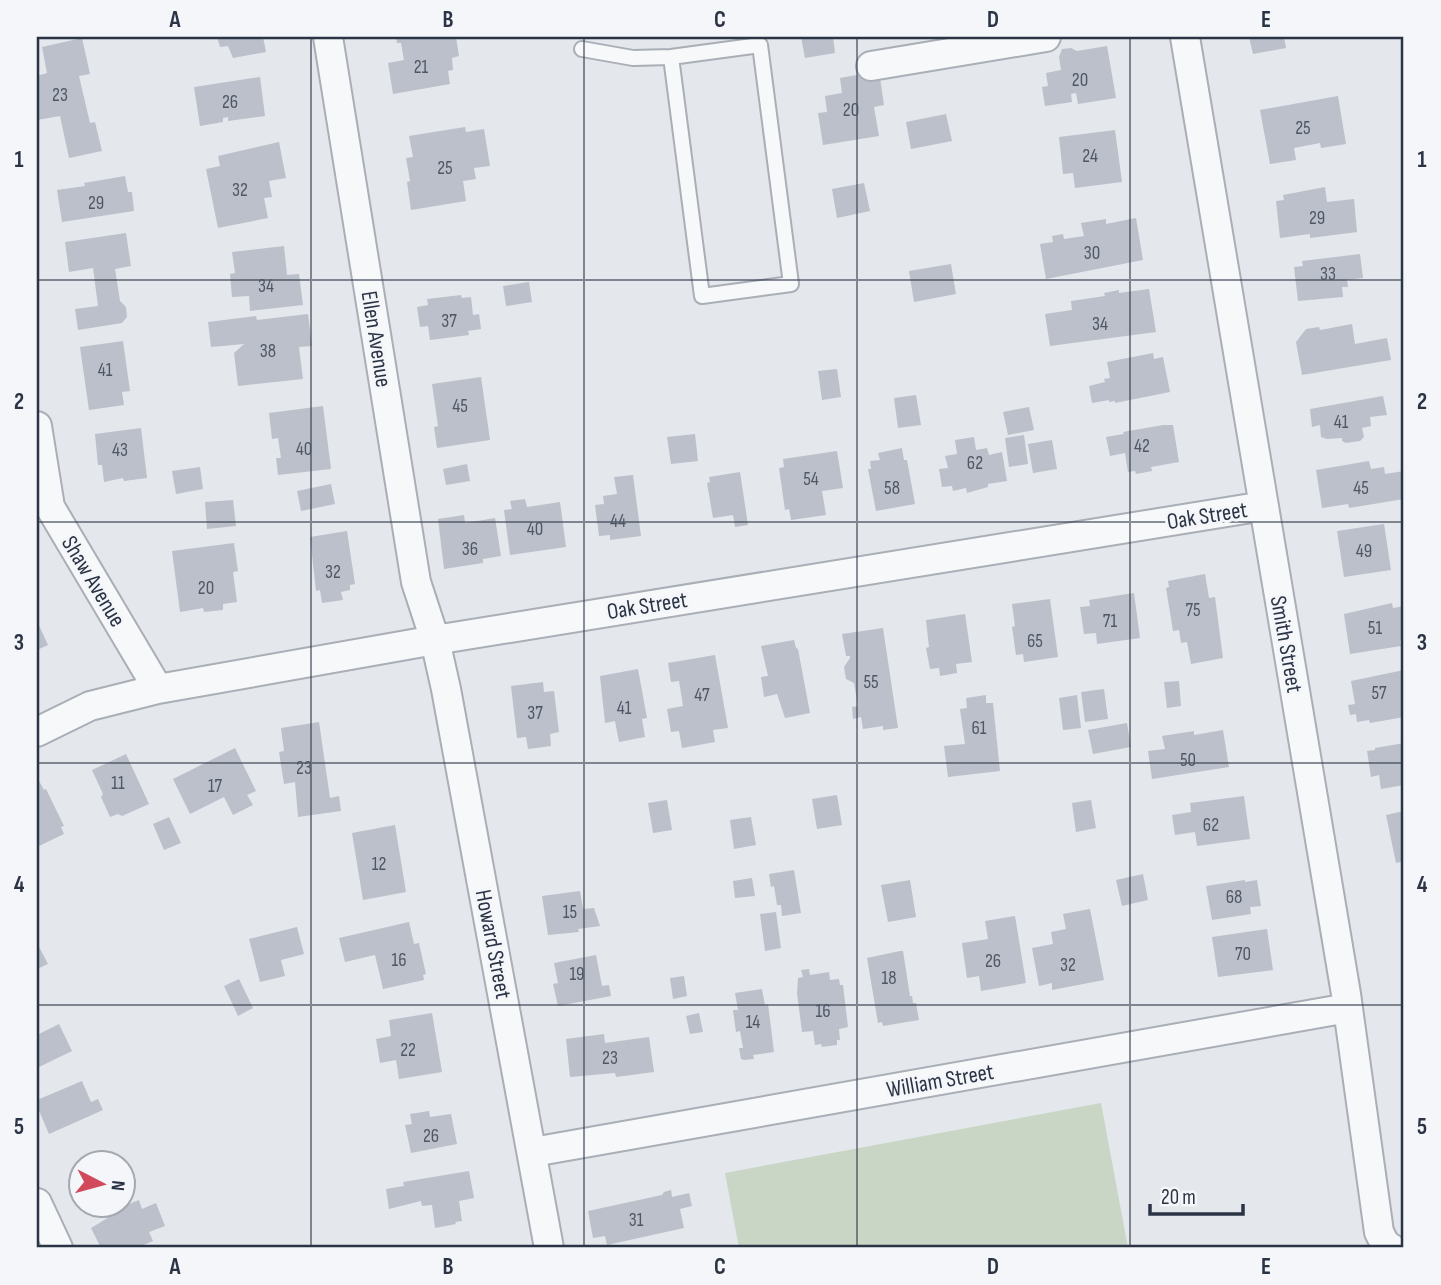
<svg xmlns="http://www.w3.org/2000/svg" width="1441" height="1285" font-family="'Sofia Sans Condensed',sans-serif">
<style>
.green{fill:#c9d6c5}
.building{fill:#bbc0ca}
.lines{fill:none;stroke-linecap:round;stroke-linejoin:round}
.service-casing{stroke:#a9aeb7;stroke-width:18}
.minor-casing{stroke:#a9aeb7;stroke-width:32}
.service{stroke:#f7f8fa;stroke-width:14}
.minor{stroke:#f7f8fa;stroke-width:28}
.grid{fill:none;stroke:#2b3445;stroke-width:2;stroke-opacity:0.55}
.labels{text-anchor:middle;stroke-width:6;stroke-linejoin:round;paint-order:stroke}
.number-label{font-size:19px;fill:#4f5766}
.street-label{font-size:23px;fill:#2b3445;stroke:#f4f6f9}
.neatline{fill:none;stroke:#2b3445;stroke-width:2.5}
.grid-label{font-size:23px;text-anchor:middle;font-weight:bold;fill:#2b3445}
</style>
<rect width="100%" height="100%" fill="#e4e7ec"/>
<path class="green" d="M1101,1103L1128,1248H739L725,1173Z"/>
<path class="building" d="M217,37H263L266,52L233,58L228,46L220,47Z
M396,37H456L459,56L452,58L453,70L448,71L450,84L393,94L388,63L404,60L401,43H397Z
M801,37H833L835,53L805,58Z
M1249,37H1284L1286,48L1253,54Z
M82,38L90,74L79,76L90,123L95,122L102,151L69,158L60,116L37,120V76L47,73L42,47Z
M1107,46L1116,98L1078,104L1076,93L1071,94L1072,102L1045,106L1042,87L1048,86L1046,73L1061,70L1059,57L1062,49L1071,48L1077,51Z
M879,71L884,105L874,107L879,136L823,145L818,113L827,112L825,96L842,93L840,78Z
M260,77L265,116L228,121V117L223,118V122L200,126L194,87Z
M1338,96L1346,144L1321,148L1320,143L1294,148L1296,160L1270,164L1260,110Z
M946,114L952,141L911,149L906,122Z
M465,127L466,132L484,129L490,166L474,168L476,179L463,181L466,201L411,210L407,182L410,181L406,158L413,157L409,136Z
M1115,130L1122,182L1075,188L1073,173L1063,174L1059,137Z
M279,142L286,178L269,181L272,197L264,198L268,218L218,228L206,169L220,166L218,156Z
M125,176L128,192H132L134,211L62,222L57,190L85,186L84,183Z
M864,183L870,211L837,218L832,189Z
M1325,187L1327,202L1354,199L1357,232L1310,238V234L1280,238L1276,201L1284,200L1283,195Z
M1136,218L1143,260L1046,279L1040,244L1053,242L1052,236L1063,234L1064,239L1084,236L1081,223L1106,219V224Z
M126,233L131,266L115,269L120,301L126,307L127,317L122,323L78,330L75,309L98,306L93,268L69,272L65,242Z
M284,246L287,275L299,274L303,305L250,311L249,296L232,297L230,274L235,273L232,252Z
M1360,254L1363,278L1347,280L1348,287H1342L1343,297L1298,301L1294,267L1303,266L1302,261Z
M951,264L956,294L914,302L909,271Z
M529,282L532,302L506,306L503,286Z
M1149,289L1156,332L1050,346L1045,314L1072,310L1071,301L1105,296L1104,293L1119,290V293Z
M461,295L462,298L471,297L473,315L479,314L481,329L468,331L469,335L430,340L428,326L420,327L417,307L428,305L427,299Z
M308,314L312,346L299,347L303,379L238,386L234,353L244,344L211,347L208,322L256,316L257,320Z
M1352,324L1355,344L1387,338L1391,360L1302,375L1296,342L1306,329L1319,327L1320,330Z
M123,341L130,391L122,392L124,405L89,410L80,347Z
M1153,353L1154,359L1163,357L1170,392L1115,403V401L1109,402V400L1092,403L1089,386L1105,382L1104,379L1110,378L1107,362Z
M837,369L841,397L822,400L818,371Z
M481,377L490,440L437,448L434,427L438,426L432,384Z
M916,395L921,425L898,428L894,398Z
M1383,396L1387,415L1370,417L1371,426L1362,428L1364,437L1360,441L1346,443L1342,441V438L1327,439L1321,437L1320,425L1312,427L1310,409Z
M323,406L331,469L278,475L276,458H281L278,438L272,439L269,413Z
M1029,407L1034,430L1008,435L1003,412Z
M1163,425H1173L1179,462L1151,467L1152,471L1136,474L1135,471L1128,472L1125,453L1110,456L1106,437L1124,434L1123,432Z
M141,428L147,478L124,481L123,478L104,482L102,465H98L95,434Z
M695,434L698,461L671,464L667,437Z
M1024,435L1028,464L1009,467L1005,438Z
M974,437L976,450L987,448L989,455L1002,452L1007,481L988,484V487L967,493L966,488L953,491L952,486L942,487L939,469L948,468L945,456L957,454L955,440Z
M1052,440L1057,469L1033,473L1028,444Z
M902,448L904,460H907L915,504L876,511L868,469H871L870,461L880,460L878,453Z
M837,451L843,488L822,491L826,515L791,520L789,509L785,510L779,468L784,467L783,459Z
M1369,461L1371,469L1384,467L1385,474L1404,471V499L1349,508L1348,504L1322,508L1316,470Z
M467,464L470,481L446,485L443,469Z
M200,467L203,489L176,494L172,471Z
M740,472L748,525L735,527L733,515L713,518L707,483L710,482L709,477Z
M633,475L641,536L610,540V535L599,536L595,505L604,504L603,496L617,494L614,477Z
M331,484L335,504L301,511L297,491Z
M525,499L527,507L560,502L566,547L510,555L504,510L512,509L510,501Z
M233,500L236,526L207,529L205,502Z
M464,515L465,523L495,518L501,556L483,559V563L444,569L438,519Z
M1384,524L1391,570L1344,577L1337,531Z
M347,531L355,584L350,585V590L341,592L343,600L322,603L320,590L316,591L310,537Z
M234,543L238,571L233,572L237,602L223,604V610L204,612L203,608L180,612L172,551Z
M1205,574L1209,598L1215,597L1223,658L1191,664L1187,642L1181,643L1179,630L1173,631L1166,588L1169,587L1168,581Z
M1134,593L1140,638L1097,644L1096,633L1084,634L1080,607L1090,606L1089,600Z
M1050,599L1058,657L1024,662L1023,654L1016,655L1012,627L1015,626L1012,604Z
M1392,603L1393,608L1404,606V640L1400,641L1401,646L1350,654L1344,614Z
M965,614L972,662L956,664L957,673L940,676L939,668L930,669L926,648L929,647L926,620Z
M37,621L48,645L37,650Z
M883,628L898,728L883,730V726L863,729L861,717L853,719L852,707L858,706L854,683L846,679L844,667L850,658V656H846L842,634Z
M794,640L796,648L798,649L810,713L785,718L777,694L764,697L761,677L768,676L761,646Z
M715,655L728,728L713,730L715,742L682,748L679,731L671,732L667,709L683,706L679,681L671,682L668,663Z
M638,669L647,718L642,719L645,737L619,742L615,721L605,723L600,676Z
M1404,670V717L1370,723L1369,720L1357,722L1356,714L1350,715L1348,705L1355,704L1351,681Z
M1179,681L1181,706L1167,708L1164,682Z
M543,682L544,692L554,691L559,732L550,734L551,746L528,749L526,737L517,738L511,686Z
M1104,689L1108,719L1085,722L1081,692Z
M986,695V703H993L1000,771L948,777L944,746L965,744L960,709L967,708L966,698Z
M1077,695L1081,728L1063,730L1059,698Z
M319,722L330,798L339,796L341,811L298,817L295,782L284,784L279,752L284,751L281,728Z
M1127,723L1131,747L1093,754L1088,730Z
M1223,730L1229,767L1152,779L1148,751L1165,749L1162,736L1194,731V735Z
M1404,743V785L1381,789L1379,775L1371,777L1367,751L1375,750V748Z
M235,748L256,791L247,795L253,805L233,815L224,797L190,814L173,779Z
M126,754L149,804L122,816L118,814L110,817L101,797L103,794L92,770Z
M39,781L44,790L46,789L64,826L61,827L64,834L37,847V782Z
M837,795L842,825L817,829L812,799Z
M1244,796L1250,839L1197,846L1195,832L1175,835L1172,815L1191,812L1190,803Z
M667,800L672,830L653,833L648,803Z
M1091,800L1096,828L1076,832L1072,803Z
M1404,811V861L1396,863L1386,815Z
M169,817L181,843L164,850L153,824Z
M751,817L756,845L734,849L730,820Z
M395,825L406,892L363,900L352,833Z
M794,870L801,913L782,916L781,905H777L774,886L771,887L769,874Z
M1143,874L1148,900L1122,906L1116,880Z
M752,878L755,896L735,898L733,881Z
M910,880L916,917L888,922L881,885Z
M1245,880V882L1257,880L1261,906L1250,907L1251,914L1212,920L1206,886Z
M580,891L583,909L594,908L600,926L578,929L579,932L548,935L542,896Z
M1090,909L1104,980L1052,990V983L1039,986L1032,948L1053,944L1051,932L1066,929L1063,914Z
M776,912L781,948L765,951L760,914Z
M1015,916L1026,983L981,991L979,976L967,978L962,943L988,939L985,921Z
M409,922L414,944L419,943L426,974L423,975L424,980L383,989L375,955L345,962L339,938Z
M297,927L304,954L281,960L285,976L260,982L249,939Z
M1267,929L1273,970L1218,977L1212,937Z
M37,943L48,964L37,969Z
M900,951H903L910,996H912L913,1003H916L919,1020L883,1026L882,1022L878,1023L867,958Z
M596,955L602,986L609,985L611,996L558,1006L553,984L558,983L554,963Z
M809,969L810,975L829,972L830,980L839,979L840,985H843L848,1027L839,1029L840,1040H837V1045L822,1047L821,1044L815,1045L813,1031L802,1032L797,993L798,978L803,977L801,970Z
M684,976L687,996L673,999L670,978Z
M239,979L253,1008L238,1016L224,986Z
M762,989L765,1005L768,1004L774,1052L753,1055L754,1059L744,1060L741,1059L739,1048H743L740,1031L736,1032L733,1010H738L735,993Z
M432,1013L442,1072L399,1079L396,1060L380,1063L376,1039L391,1036L389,1020Z
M699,1013L703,1032L690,1034L686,1016Z
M59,1024L72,1051L37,1068V1035Z
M604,1034L605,1043L649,1037L654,1072L616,1077L615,1073L570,1077L566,1039Z
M82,1081L91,1102L98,1099L103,1110L49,1134L37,1106V1100Z
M429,1111L430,1117L451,1114L457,1144L411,1153L405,1125L412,1124L410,1114Z
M469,1171L474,1198L459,1201L462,1221L455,1222L456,1224L435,1228L432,1205L422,1206L421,1201L389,1209L386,1189L404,1186L403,1182Z
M671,1190L672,1197L689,1193L692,1206L680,1209L684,1228L607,1245L605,1236L593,1238L588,1211L662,1195L664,1192Z
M139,1200L142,1209L156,1203L165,1226L149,1232L153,1241L136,1248H101L91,1228L111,1216L109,1212Z"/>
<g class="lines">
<g class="service-casing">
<path id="service" d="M582,49L633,58L671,57L760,45L791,284L702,296L671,57"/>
</g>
<g class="minor-casing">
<path id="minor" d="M328,37L416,582L435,640L446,689L549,1248
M1185,37L1346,994L1379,1232L1385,1244L1391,1248
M871,66L1046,37
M37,426L50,507L158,689
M37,732L90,706L158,689L435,640L1264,506
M533,1152L1348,1008
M37,1203L58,1248"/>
</g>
<use href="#service" class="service"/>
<use href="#minor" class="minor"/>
</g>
<path class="grid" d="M311,37V1248M584,37V1248M857,37V1248M1130,37V1248M37,280H1404M37,522H1404M37,763H1404M37,1005H1404"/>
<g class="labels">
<g class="number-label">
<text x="421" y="73">21</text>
<text x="1080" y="86">20</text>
<text x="60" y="101">23</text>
<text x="230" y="108">26</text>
<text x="851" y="116">20</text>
<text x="1303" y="134">25</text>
<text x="1090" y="162">24</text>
<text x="445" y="174">25</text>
<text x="240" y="196">32</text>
<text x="96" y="209">29</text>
<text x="1317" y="224">29</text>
<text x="1092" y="259">30</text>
<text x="1328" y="280">33</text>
<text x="266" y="292">34</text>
<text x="449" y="327">37</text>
<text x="1100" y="330">34</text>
<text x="268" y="357">38</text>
<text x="105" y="376">41</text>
<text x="460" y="412">45</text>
<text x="1341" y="428">41</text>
<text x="1142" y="452">42</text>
<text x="304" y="455">40</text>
<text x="120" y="456">43</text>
<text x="975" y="469">62</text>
<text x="811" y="485">54</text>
<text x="892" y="494">58</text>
<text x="1361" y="494">45</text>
<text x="618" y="527">44</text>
<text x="535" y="535">40</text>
<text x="470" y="555">36</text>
<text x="1364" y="557">49</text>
<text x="333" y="578">32</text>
<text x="206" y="594">20</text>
<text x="1193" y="616">75</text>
<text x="1110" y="627">71</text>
<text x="1375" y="634">51</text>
<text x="1035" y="647">65</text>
<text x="871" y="688">55</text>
<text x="1379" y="699">57</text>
<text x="702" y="701">47</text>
<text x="624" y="714">41</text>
<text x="535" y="719">37</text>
<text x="979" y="734">61</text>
<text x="1188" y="766">50</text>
<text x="304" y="774">23</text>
<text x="118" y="789">11</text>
<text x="215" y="792">17</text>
<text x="1211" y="831">62</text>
<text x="379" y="870">12</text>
<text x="1234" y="903">68</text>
<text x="570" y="918">15</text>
<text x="1243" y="960">70</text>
<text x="399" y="966">16</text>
<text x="993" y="967">26</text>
<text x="1068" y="971">32</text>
<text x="577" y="980">19</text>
<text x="889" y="984">18</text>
<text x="823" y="1017">16</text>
<text x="753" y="1028">14</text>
<text x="408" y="1056">22</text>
<text x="610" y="1064">23</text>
<text x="431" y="1142">26</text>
<text x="636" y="1226">31</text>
</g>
<g class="street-label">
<text transform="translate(377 339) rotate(81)" y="8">Ellen Avenue</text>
<text transform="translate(1207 515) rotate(-9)" y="8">Oak Street</text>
<text transform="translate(94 581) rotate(59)" y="8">Shaw Avenue</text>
<text transform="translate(647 605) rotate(-9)" y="8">Oak Street</text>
<text transform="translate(1287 644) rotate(80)" y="8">Smith Street</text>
<text transform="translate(494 944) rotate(79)" y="8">Howard Street</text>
<text transform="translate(940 1080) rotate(-10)" y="8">William Street</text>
</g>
</g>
<rect width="1441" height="1285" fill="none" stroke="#f4f6f9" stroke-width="77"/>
<g transform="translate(102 1184) rotate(96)"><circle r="33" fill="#f4f6f9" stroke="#a4a8b1" stroke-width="2"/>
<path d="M0-5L12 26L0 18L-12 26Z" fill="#d1495b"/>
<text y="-10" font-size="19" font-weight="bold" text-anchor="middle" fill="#2b3445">N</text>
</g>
<path d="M1150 1204v10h93v-10" fill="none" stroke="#2b3445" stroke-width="3.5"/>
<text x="1161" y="1204" font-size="21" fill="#2b3445" stroke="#f4f6f9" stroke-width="5" paint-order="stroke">20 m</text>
<rect x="38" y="38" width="1364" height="1208" class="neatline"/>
<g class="grid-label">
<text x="175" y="27">A</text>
<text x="448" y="27">B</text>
<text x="720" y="27">C</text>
<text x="993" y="27">D</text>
<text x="1266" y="27">E</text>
<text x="19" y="167">1</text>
<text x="1422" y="167">1</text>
<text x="19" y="409">2</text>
<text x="1422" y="409">2</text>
<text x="19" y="650">3</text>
<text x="1422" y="650">3</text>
<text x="19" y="892">4</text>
<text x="1422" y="892">4</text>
<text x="19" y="1134">5</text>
<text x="1422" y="1134">5</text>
<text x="175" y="1274">A</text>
<text x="448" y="1274">B</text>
<text x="720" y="1274">C</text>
<text x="993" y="1274">D</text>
<text x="1266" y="1274">E</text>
</g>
</svg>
